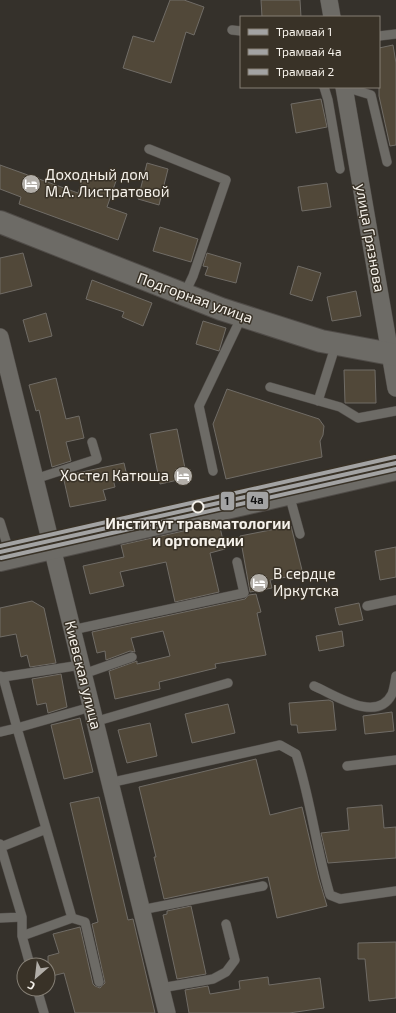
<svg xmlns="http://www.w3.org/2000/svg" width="396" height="1013" font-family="'Exo 2',sans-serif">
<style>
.building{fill:#514839;stroke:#706c66}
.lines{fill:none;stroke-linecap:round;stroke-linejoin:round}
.service-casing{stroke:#504c48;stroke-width:10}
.minor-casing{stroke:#504c48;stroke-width:18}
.tertiary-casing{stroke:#504c48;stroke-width:24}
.service{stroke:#6d6b66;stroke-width:9}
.minor{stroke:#6d6b66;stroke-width:17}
.tertiary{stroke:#6d6b66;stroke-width:22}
.tram-1-casing{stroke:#393227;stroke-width:7}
.tram-2-casing{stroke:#393227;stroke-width:7}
.tram-3-casing{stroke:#393227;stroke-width:7}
.tram-1{stroke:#a3a3a3;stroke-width:4}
.tram-2{stroke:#a3a3a3;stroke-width:4}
.tram-3{stroke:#a3a3a3;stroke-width:4}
.stop-dot{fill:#393227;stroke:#f6f2eb;stroke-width:2}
.labels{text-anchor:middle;stroke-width:3;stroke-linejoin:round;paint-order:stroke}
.poi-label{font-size:15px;fill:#f6f2eb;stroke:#393227;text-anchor:start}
.street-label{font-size:15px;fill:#f6f2eb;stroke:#393227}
.stop-label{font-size:15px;font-weight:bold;fill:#f6f2eb;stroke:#393227}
.line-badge{stroke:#393227;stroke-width:1.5}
.pale-badge-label{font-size:11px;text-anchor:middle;font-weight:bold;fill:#111}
</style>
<rect width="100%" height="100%" fill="#35312b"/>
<path class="building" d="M170,0H184L204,7L194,35L186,32L171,83L123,68L133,36L154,42Z
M261,0H300L301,17H262Z
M393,45L396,63V145L390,146L379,96V48Z
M321,99L327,127L296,133L291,104Z
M147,163L168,169L159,205L138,199Z
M0,165L78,193L86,171L116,181L107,207L127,214L118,240L19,204L21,197L0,189Z
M327,183L331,207L302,211L298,187Z
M160,227L198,239L191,262L153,251Z
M23,253L32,286L0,294V258Z
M207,253L241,263L236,283L205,275L208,267L203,266Z
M298,266L321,273L312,301L290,294Z
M92,280L152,303L143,326L122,317L124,312L86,299Z
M356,291L361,316L332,321L327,297Z
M46,313L52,336L29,342L23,320Z
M203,321L226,328L219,351L196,344Z
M344,370H375L376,403H345Z
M56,378L66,419L79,416L84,438L66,442L71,461L52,467L39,410L36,411L29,385Z
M227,389L319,419L324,426L323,435L320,441L322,457L226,479L213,424Z
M177,429L187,478L160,484L150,434Z
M124,463L127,476L113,479L115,487L103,490L106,500L70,507L63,476Z
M219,523L225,549L210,553L219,592L175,602L166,562L120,572L124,586L90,594L83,566L124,557L121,545Z
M291,526L303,574L270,580L272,588L250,592L240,536Z
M396,547V577L380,580L375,551Z
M256,594L261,612L257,613L266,655L215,664L216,668L159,682L160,689L115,699L109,671L137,661V664L170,656L163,631L131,638L135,652L130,651L106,660L105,651L97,653L92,632L245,599L249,595Z
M32,601L44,608L56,663L30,667L27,655L21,657L16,634L0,637V608Z
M359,603L363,620L339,625L335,608Z
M342,631L344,646L319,651L316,636Z
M61,674L67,707L48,713L46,703L37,705L32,679Z
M329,700L333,702L336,730L298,733L297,725H291L289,703Z
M228,704L235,733L192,743L185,714Z
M392,712L394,731L365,734L363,716Z
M80,718L93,772L64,779L51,725Z
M150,723L157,756L127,763L118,730Z
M256,759L270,815L302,807L319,879L327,906L277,918L268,877L164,899L154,857H156L139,787Z
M99,797L128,920L133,919L155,1013H75L64,973L48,977V956L59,953L53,934L80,927L93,984L95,986L100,988L105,983L92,924L98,922L70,803Z
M382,805L384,828L396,827V858L328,863L321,833L349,830L347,808Z
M191,906L206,974L177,979L163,915L167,914V911Z
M396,942V998L369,1001L365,959H358V943Z
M268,977L269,985L320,978L324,1008L289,1013H189L185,990L208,986L210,994L240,989L239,981Z"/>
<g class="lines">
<g class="service-casing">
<path id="service" d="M232,30L241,31
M379,36L396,34
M324,87L328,100L340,169
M345,87L371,95L387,162
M149,149L226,180L193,276L184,295
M270,387L340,407L358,418L396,411
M318,401L336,344
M213,471L199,406L242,316
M35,479L97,459L92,442
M289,494L300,534
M0,522L11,557
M367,606L396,600
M72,630L244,593L237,562
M82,672L92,671L132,657
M0,676L3,677L81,665
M314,686C335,695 377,724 392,694C394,689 395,682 396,676
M94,722L228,683
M0,732L17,728L3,677
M347,766L396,760
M109,783L280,745L296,754C311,800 316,849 330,895L340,899L396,891
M0,844L22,917L0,918
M1,847L46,829
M141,910L263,886
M22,917V936L30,965
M72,918L17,728L91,707
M22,936L72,918L85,922L99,982
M161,988L213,979L226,972L235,960L226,924
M37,989L44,1013"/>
</g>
<g class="minor-casing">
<path id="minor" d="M329,0L332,17
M344,87L396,388
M0,337L167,1013"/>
</g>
<g class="tertiary-casing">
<path id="tertiary" d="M0,222L221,309L321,341L396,355
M0,560L396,469"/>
</g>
<use href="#service" class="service"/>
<use href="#minor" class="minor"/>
<use href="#tertiary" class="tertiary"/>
<g class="tram-1-casing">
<path id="tram-1" d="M0,552L396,463"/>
</g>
<g class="tram-2-casing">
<path id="tram-2" d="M1,558L396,469"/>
</g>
<g class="tram-3-casing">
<path id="tram-3" d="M0,546L395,457"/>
</g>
<use href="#tram-1" class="tram-1"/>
<use href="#tram-2" class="tram-2"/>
<use href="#tram-3" class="tram-3"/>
</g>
<defs>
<g id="hotel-disc" transform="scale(1)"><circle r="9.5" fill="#b2aea8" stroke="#393227"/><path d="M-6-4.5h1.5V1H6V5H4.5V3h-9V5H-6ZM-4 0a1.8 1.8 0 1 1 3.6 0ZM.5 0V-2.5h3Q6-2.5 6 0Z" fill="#fff"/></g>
</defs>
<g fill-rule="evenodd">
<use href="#hotel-disc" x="31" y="184"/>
<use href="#hotel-disc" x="183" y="476"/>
<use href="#hotel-disc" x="259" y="583"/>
</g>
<circle class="stop-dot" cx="198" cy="507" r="5.5"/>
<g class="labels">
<g class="poi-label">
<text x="45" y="180">Доходный дом<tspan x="45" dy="17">М.А. Листратовой</tspan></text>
<text x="169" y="481" text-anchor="end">Хостел Катюша</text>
<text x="273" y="579">В сердце<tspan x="273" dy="17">Иркутска</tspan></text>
</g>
<g class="street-label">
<text transform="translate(370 238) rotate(80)" y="5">улица Грязнова</text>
<text transform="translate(195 298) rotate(20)" y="5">Подгорная улица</text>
<text transform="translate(83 675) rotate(76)" y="5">Киевская улица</text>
</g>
<g class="stop-label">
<text x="198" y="529">Институт травматологии<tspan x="198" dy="17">и ортопедии</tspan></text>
</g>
</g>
<g class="line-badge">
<rect x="246" y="491" width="23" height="19" rx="4" fill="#a3a3a3"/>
<rect x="220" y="491" width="15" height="20" rx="4" fill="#a3a3a3"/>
</g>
<g class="pale-badge-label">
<text x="257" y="504">4a</text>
<text x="227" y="505">1</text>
</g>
<rect x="240" y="16" width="140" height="72" fill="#393227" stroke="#857f75"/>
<rect x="248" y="29" width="20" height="6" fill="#a3a3a3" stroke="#857f75"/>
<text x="276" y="36" font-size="12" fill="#f6f2eb">Трамвай 1</text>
<rect x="248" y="49" width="20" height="6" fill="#a3a3a3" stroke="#857f75"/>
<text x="276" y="56" font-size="12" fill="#f6f2eb">Трамвай 4a</text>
<rect x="248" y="69" width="20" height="6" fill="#a3a3a3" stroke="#857f75"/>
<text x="276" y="76" font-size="12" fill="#f6f2eb">Трамвай 2</text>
<g transform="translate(36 977) rotate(208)"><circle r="19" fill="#393227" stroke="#857f75"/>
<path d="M0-3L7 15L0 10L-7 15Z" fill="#b2aea8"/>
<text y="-6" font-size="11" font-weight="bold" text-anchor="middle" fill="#f6f2eb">С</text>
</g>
</svg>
